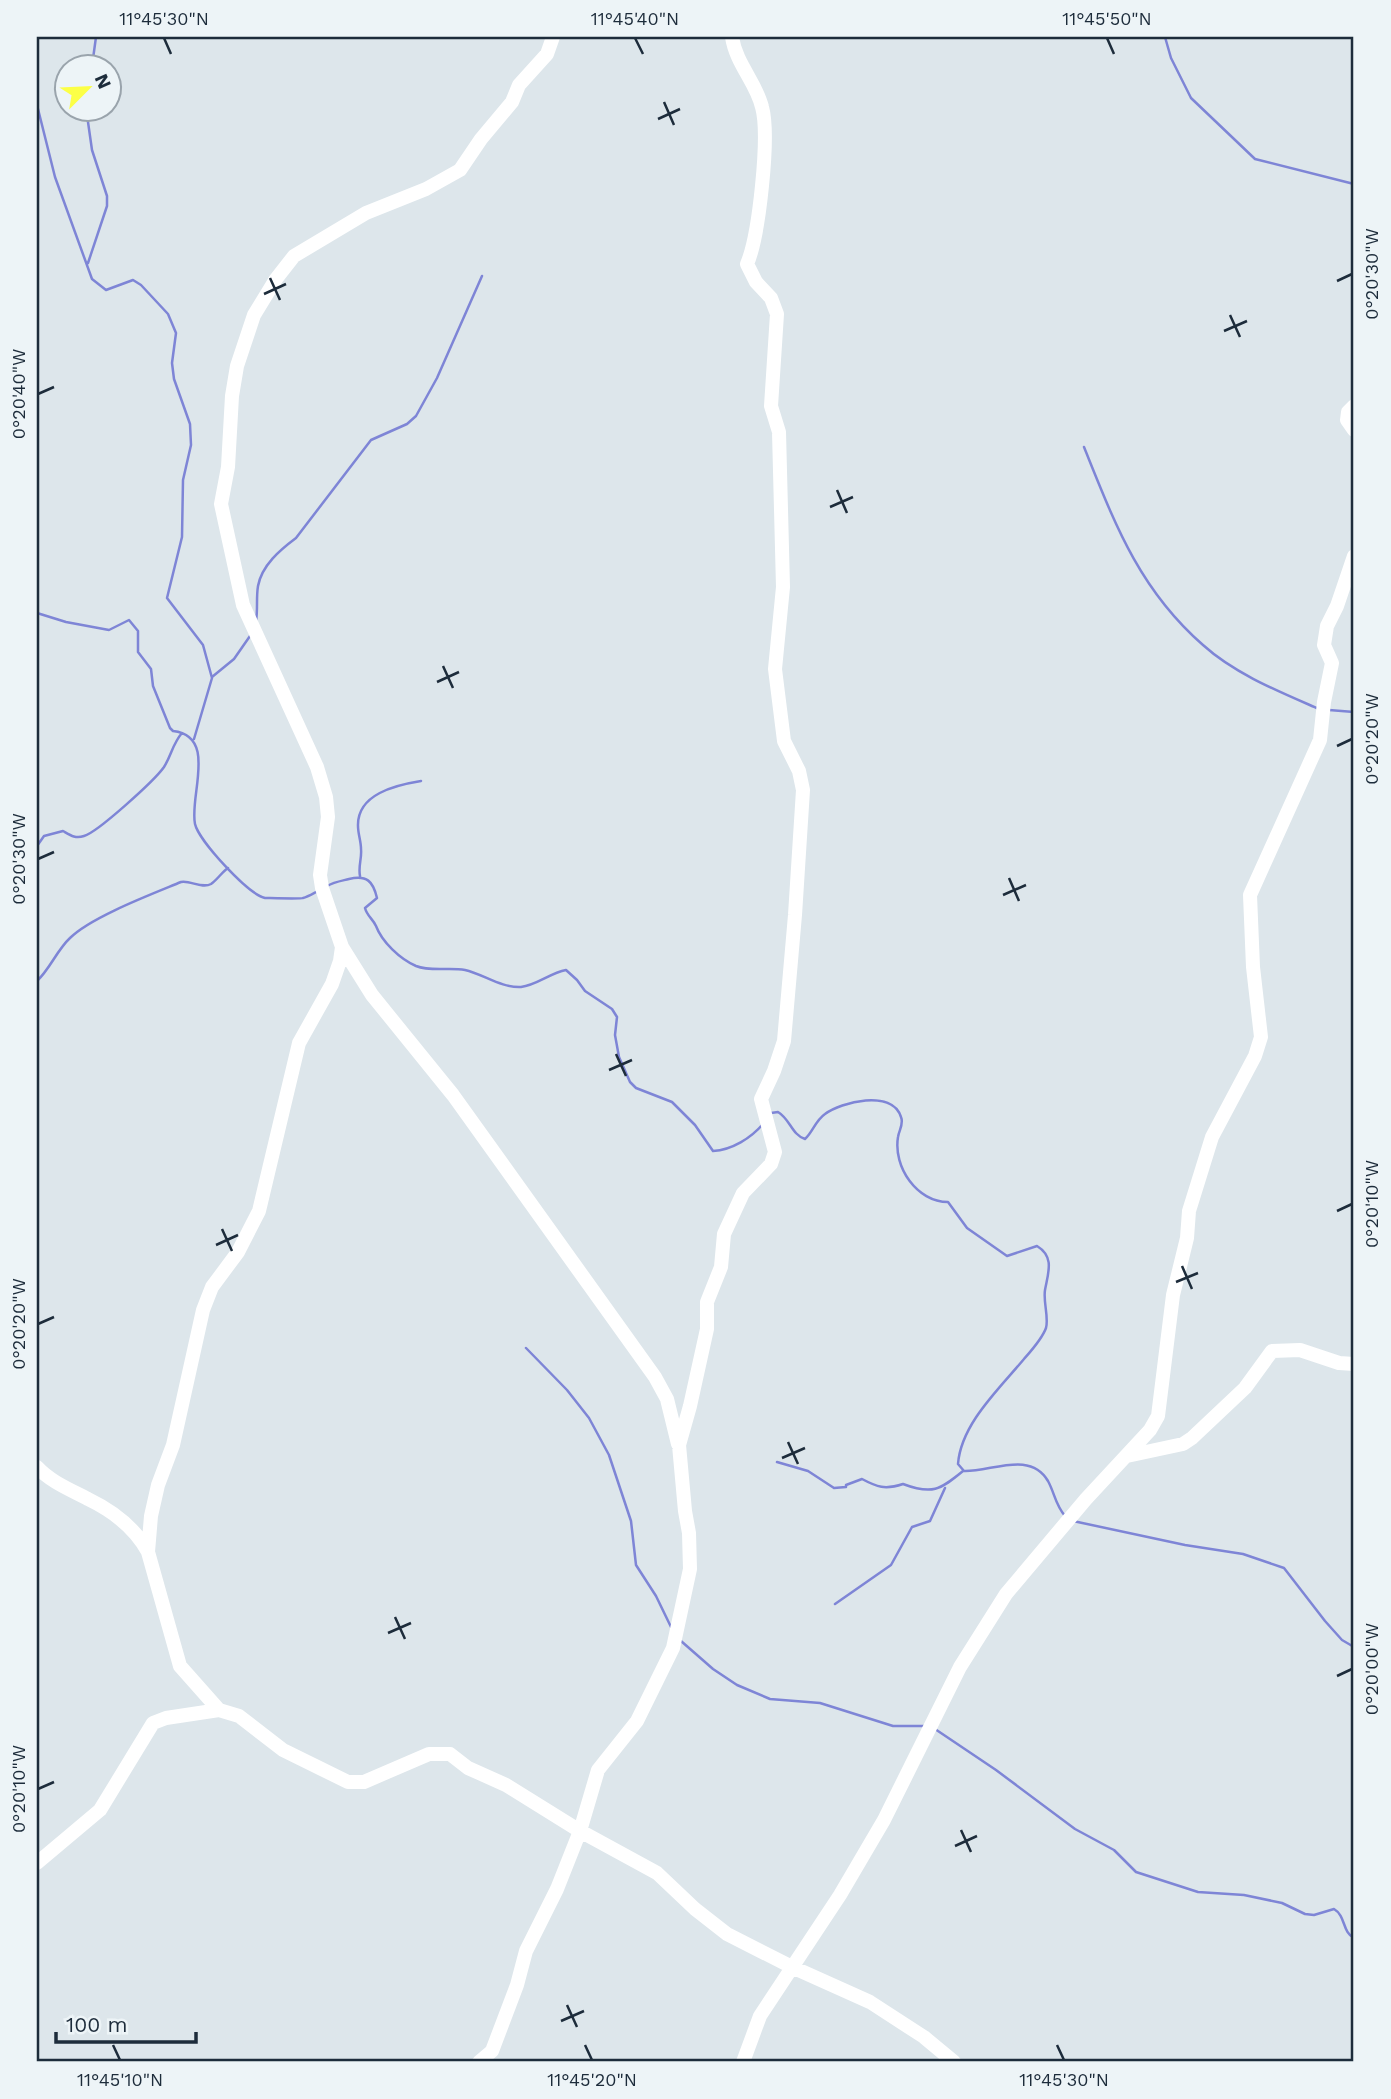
<svg xmlns="http://www.w3.org/2000/svg" width="1391" height="2099" font-family="'Work Sans',sans-serif">
<style>
.lines{fill:none;stroke-linecap:round;stroke-linejoin:round}
.stream{stroke:#7e85d6;stroke-width:2.5}
.minor{stroke:#fff;stroke-width:14}
.ticks{fill:none;stroke:#1d2c3b;stroke-width:2.5}
.neatline{fill:none;stroke:#1d2c3b;stroke-width:2.5}
.ticks-label{font-size:18px;text-anchor:middle;fill:#1d2c3b}
</style>
<rect width="100%" height="100%" fill="#dde6eb"/>
<g class="lines">
<path class="stream" d="M1165,37L1171,58L1191,98L1255,159L1354,184
M92,66L96,37
M37,105L55,177L92,279L106,290L133,280L141,285L168,314L176,333L172,363L174,379L190,424L191,445L183,480L182,537L167,598L203,645L212,678L194,739
M86,108L92,150L107,196V206L88,263
M1084,447C1115,524 1139,589 1203,645C1235,674 1280,692 1319,709
M37,613L66,622L109,630L129,620L138,631V652L151,669L153,686L170,728L173,731C218,736 189,796 195,824C199,841 248,894 265,898C268,898 301,899 303,898C308,897 314,893 318,891
M256,621C258,609 256,598 258,586C262,565 280,550 296,538L371,440L407,424L416,416L437,378L482,276
M212,677L234,659L250,636
M1329,710L1354,712
M37,846L44,836L63,831C70,835 75,839 84,836C98,832 155,780 164,767C171,756 173,743 182,733
M360,876C358,866 362,859 361,849C361,841 358,834 358,826C357,794 396,785 421,781
M327,886C334,882 341,881 349,879C367,875 373,881 377,898L365,908C367,916 373,919 376,926C382,942 400,959 416,966C431,972 449,967 465,970C483,974 501,988 521,987C537,985 550,973 566,970L577,980L585,991L612,1009L617,1017L615,1035L619,1057L630,1082L636,1088L672,1102L695,1125L713,1151C732,1150 751,1138 763,1124
M37,981C50,969 57,950 70,938C91,917 152,894 181,882C190,880 202,889 211,884C217,880 222,872 228,868
M771,1113L778,1112C790,1119 792,1135 805,1139C813,1132 815,1121 825,1114C841,1102 892,1089 901,1117C904,1124 899,1130 898,1137C893,1167 917,1202 948,1202L967,1228L1007,1256L1037,1246C1055,1257 1048,1273 1045,1290C1043,1302 1049,1317 1046,1328C1042,1339 1031,1351 1024,1359C999,1389 961,1424 958,1464L964,1471C991,1472 1030,1450 1048,1481C1055,1494 1055,1504 1065,1516
M526,1348L567,1390L589,1418L609,1455L631,1521L636,1565L656,1596L671,1627
M777,1462L808,1471L834,1488L846,1487V1485L862,1479C877,1487 885,1490 903,1484C932,1495 940,1490 963,1471
M1073,1521L1185,1545L1243,1554L1284,1568L1325,1621L1342,1640L1354,1647
M835,1604L891,1565L912,1527L930,1521L945,1488
M681,1641L713,1669L737,1685L770,1699L820,1703L893,1726H925
M935,1729L996,1770L1075,1829L1114,1850L1136,1872L1198,1892L1244,1895L1282,1903L1305,1914L1314,1915L1334,1909C1346,1916 1342,1932 1354,1938"/>
<path class="minor" d="M1354,406L1348,412L1347,420L1354,430
M342,947L372,995L453,1095L655,1377L667,1399L678,1444
M1127,1456L1183,1444L1192,1438L1245,1388L1272,1351L1300,1350L1339,1363L1354,1364
M37,1467C51,1482 69,1489 88,1499C113,1511 135,1528 148,1552L180,1666L219,1710L239,1716L283,1750L348,1782H364L429,1754H450L468,1768L506,1785L580,1831L657,1873L695,1909L727,1934L792,1967L870,2002L924,2037L954,2062
M148,1552L151,1516L158,1485L173,1445L203,1310L212,1287L238,1252L259,1211L299,1043L332,984L340,961L342,947L322,888L320,875L328,817L326,797L317,767L243,605L221,504L228,467L232,396L237,366L254,315L276,279L294,256L366,213L426,189L460,170L481,139L512,102L519,85L547,54L553,37
M37,1863L100,1810L153,1723L166,1718L219,1710
M479,2062L492,2051L517,1985L526,1951L557,1889L580,1831L598,1770L637,1721L673,1648L690,1569L689,1533L685,1511L679,1445L690,1406L707,1329V1302L721,1267L724,1234L743,1193L771,1164L775,1152L761,1099L774,1071L784,1041L795,915L803,790L799,771L784,741L775,669L783,587L779,432L771,406L777,314L771,298L756,282L747,264C759,236 770,136 762,107C756,82 736,64 732,37
M743,2062L760,2016L840,1895L884,1820L960,1667L1006,1594L1086,1499L1150,1430L1158,1416L1173,1295L1187,1238L1189,1211L1212,1137L1255,1056L1261,1037L1253,967L1250,895L1320,740L1324,702L1332,663L1324,645L1327,626L1337,606L1354,556"/>
</g>
<path class="ticks" d="M164,38L171,54M635,38L643,54M1107,38L1114,54M664,102L674,125M658,119L680,109M270,278L280,300M1337,281L1352,274M264,294L286,284M1230,315L1240,337M1224,331L1247,321M38,394L54,387M837,490L847,513M830,507L853,497M443,666L453,688M437,682L459,672M1337,746L1352,739M38,859L54,852M1009,878L1019,901M1003,895L1026,885M616,1054L626,1076M609,1070L632,1060M1337,1211L1352,1204M222,1229L232,1251M216,1245L238,1235M1182,1266L1192,1289M1176,1282L1198,1273M38,1324L54,1317M788,1442L798,1464M782,1458L805,1448M395,1617L405,1639M388,1633L411,1623M1337,1676L1352,1669M38,1789L54,1782M961,1830L971,1852M955,1846L977,1836M567,2005L577,2027M561,2021L584,2011M113,2045L120,2060M585,2045L592,2060M1057,2045L1064,2060"/>
<rect width="1391" height="2099" fill="none" stroke="#edf4f7" stroke-width="77"/>
<g transform="translate(88 88) rotate(66)"><circle r="33" fill="#edf4f7" stroke="#9aa4ac" stroke-width="2"/>
<path d="M0-5L12 26L0 18L-12 26Z" fill="#fcff46"/>
<text y="-10" font-size="19" font-weight="bold" text-anchor="middle" fill="#1d2c3b">N</text>
</g>
<path d="M56 2032v10h140v-10" fill="none" stroke="#1d2c3b" stroke-width="3.5"/>
<text x="66" y="2032" font-size="21" fill="#1d2c3b" stroke="#edf4f7" stroke-width="5" paint-order="stroke">100 m</text>
<rect x="38" y="38" width="1314" height="2022" class="neatline"/>
<g class="ticks-label">
<text x="164" y="25">11°45'30"N</text>
<text x="635" y="25">11°45'40"N</text>
<text x="1107" y="25">11°45'50"N</text>
<text transform="translate(1372 274) rotate(-90)" y="6">0°20'30"W</text>
<text transform="translate(19 394) rotate(-90)" y="6">0°20'40"W</text>
<text transform="translate(1372 739) rotate(-90)" y="6">0°20'20"W</text>
<text transform="translate(19 859) rotate(-90)" y="6">0°20'30"W</text>
<text transform="translate(1372 1204) rotate(-90)" y="6">0°20'10"W</text>
<text transform="translate(19 1324) rotate(-90)" y="6">0°20'20"W</text>
<text transform="translate(1372 1669) rotate(-90)" y="6">0°20'00"W</text>
<text transform="translate(19 1789) rotate(-90)" y="6">0°20'10"W</text>
<text x="120" y="2086">11°45'10"N</text>
<text x="592" y="2086">11°45'20"N</text>
<text x="1064" y="2086">11°45'30"N</text>
</g>
</svg>
